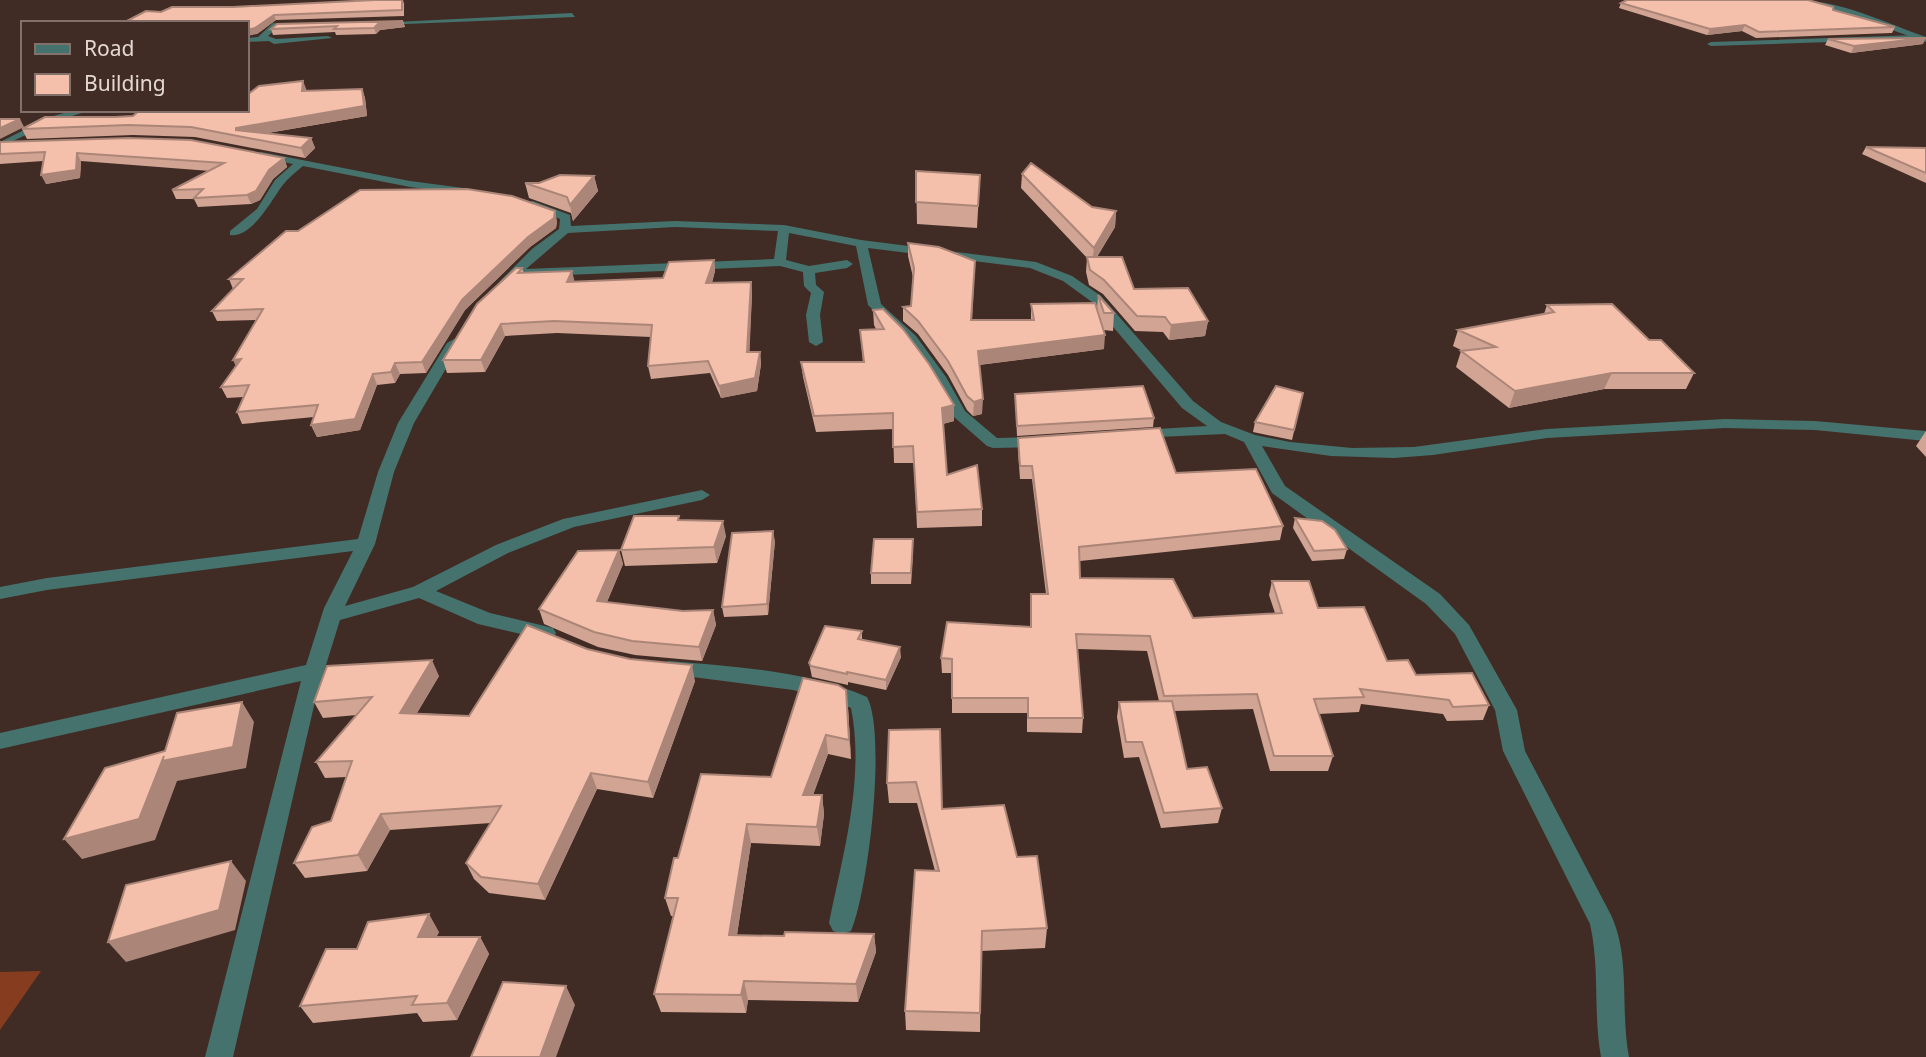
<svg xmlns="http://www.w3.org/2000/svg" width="1926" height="1057" font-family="'Noto Sans',sans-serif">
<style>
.green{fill:#863d1f}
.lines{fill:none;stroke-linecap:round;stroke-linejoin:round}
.minor{fill:#45726c;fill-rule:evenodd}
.tertiary{fill:#45726c;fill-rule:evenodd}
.wall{fill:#d2a493}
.shaded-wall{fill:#ab8678}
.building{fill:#f4bfab;stroke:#ab8678;stroke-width:2}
</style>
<rect width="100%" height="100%" fill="#402c25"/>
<path class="green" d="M41,971L0,1030V972Z"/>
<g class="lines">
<path class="minor" d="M572,13L575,17L381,25L377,23Z
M273,23L294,25L278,27L268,36L276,39L328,36L332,38L274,44L269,41L247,42V38L258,37Z
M1917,35L1920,39L1711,46L1707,44L1711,42Z
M75,110H91L56,121L0,147V142L50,117Z
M261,152L410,181L471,189L476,192L471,195L410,187L303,166C296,172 288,178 282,186C271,201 252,238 230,235V231L257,209L275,180L293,164L257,157L256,155Z
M533,201L570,215L571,226L675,221L784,225L861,240L1036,262L1072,276L1101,296L1193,401L1221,422L1255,435L1290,442L1352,448L1414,447L1547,429L1725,419L1815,421L1926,431V441L1815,430L1725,428L1547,438L1433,455L1394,458L1331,456L1262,446L1285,486L1440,594L1469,625L1517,710L1525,751L1611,915C1631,958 1620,1011 1629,1057H1601C1593,1013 1600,968 1590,924L1503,751L1495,710L1455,634L1426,604L1272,493L1244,442L1225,434L1135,438L1133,435L1135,432L1141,430L1207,426L1182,408L1092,302L1063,281L1030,268L868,248L881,304L916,336L946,377L965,411L997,438L1040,437L1048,442L1040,447L993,448L987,446L954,417L932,378L906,342L868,305L856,246L789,233L786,260L809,266L847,260L853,264L847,268L815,273L816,285L824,292L820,315L823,342L816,346L809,342L806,315L811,293L804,286L803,272L780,266L518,277L507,288H499V282L532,249L559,229L560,219L529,206V202ZM675,227L778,231L774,259L526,269L568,233Z
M454,339L461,343L414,423L394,472L375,544L345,606L413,587L496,545L563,519L702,490L710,495L702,500L574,527L508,553L436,591L490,613L553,628L556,633L553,638L546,640L478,624L419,598L340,620L316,697L233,1057H205L301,681L0,749V733L306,665L324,608L353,551L47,590L0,599V587L47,578L358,539L378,472L398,423L447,343Z
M669,661C736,667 805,670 867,697C887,734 868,893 851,931L842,934L833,931L829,923C843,854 865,778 851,708L833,700L793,690L662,673L659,668L662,663Z"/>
<path class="tertiary" d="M1796,0C1840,0 1886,23 1926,37V42L1858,18Z"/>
</g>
<path class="wall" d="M403,0L404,4V16L276,20L257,34L161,12L233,7Z
M1621,3L1833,10L1895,27L1892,33L1756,38L1742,31L1707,35L1619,8Z
M403,21L405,27L380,30L376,34L336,35L335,32L273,35L271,29Z
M1828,39L1923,44L1851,53L1825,45Z
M362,89L365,98L367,116L268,133L311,138L315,148L305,158L195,137L133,135L27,139L22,129L115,117L247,110L307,91Z
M0,142L284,158L287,167L273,179L260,200L251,204L198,207L194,199H176L172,190L210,171L81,161L80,178L46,184L43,161L0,164Z
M1866,147L1926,148V183L1862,154Z
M916,171L980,175L977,228L917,224Z
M1022,174L1092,207L1116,211L1115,227L1097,257L1134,289L1208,321L1205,336L1169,340L1163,332L1135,331L1103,294L1089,285L1086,272L1087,258L1021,188Z
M594,176L598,191L573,221L571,213L529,198L525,183H539Z
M557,221L556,228L530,247L465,310L426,373L400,374L395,383L377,385L360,430L317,437L311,425L314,417L242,424L237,412L244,397L227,398L221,387L236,366L256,320L217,321L212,311L233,289L229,279Z
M908,243L975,261L972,320H1031V304L1097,310L1098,295L1114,313L1113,331L1103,330L1104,349L979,365L982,414L973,416L967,410L948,375L918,334L903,321V307L911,306L913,277L908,256Z
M714,260L715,271L712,283L751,282L752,294L749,352H760L761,364L757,391L721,398L710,373L651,379L648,366L651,337L557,333L505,336L485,372L447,373L443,360L522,268L524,273L574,282L663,278Z
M1547,305L1649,340L1694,373L1686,389H1604L1509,408L1456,367L1461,351H1463L1453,346L1458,330L1544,314Z
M873,310L954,405V421L943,424L947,475L982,509V526L917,528L914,463H894L893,429L816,432L803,377L801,362H863L860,330L876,329L874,325Z
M1303,393L1292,440L1253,432L1255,422Z
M1015,394L1154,418L1153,427L1017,436Z
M1926,431V457L1916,446Z
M1018,438L1176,473L1283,526L1280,540L1080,561V578L1193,618L1275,613L1269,595L1272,581L1318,608L1387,661L1416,675L1489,705L1483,720L1447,721L1443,714L1361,704L1359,712L1318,714L1333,756L1328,771H1270L1253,709L1174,711L1187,769L1222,808L1218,823L1161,828L1139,757L1124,758L1117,717L1119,702L1159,701L1147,651L1077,649L1083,718L1082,733L1027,732V713H952V673H942L941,658L1030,627L1031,594H1046L1032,479H1020L1018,451Z
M1295,518L1347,549L1344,559L1312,561L1293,528Z
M680,520L726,536L717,563L625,566L621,550Z
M775,541L768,615L724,617L722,607Z
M913,549L911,584H871V573Z
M619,550L623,564L607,602L683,611L713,610L716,625L702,661L635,655L598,647L544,624L539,609Z
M862,631V639L901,657L886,690L848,682V685L812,677L809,663Z
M587,649L695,681L653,798L597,789L545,900L489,893L474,879L466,863L491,823L390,830L367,871L305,878L294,863L331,821L346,777L325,778L316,762L357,715L323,718L314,702L439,676L417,713L469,716Z
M848,709L851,759L828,754L813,795H822L824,814L820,846L751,843L737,935L784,936L874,934L876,952L858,1002L748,1000L746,1013L661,1012L654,994L673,916H671L665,898L678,858Z
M889,730L942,809L1017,857L1047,928L1045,948L981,951L980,1032L906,1030L905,1011L935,871L917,803H889L887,783Z
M439,932L436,937H480L489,954L457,1020L423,1022L417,1013L313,1023L300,1006L357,949Z"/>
<path class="shaded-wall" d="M274,15L276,20L257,34L247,36V30Z
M403,21L405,27L380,30L376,34L374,28L378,24Z
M1745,25L1742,31L1707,35L1710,29Z
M1926,38L1923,44L1851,53L1854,46Z
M303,81L307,91H302Z
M362,89L365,98L367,116L243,137L236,130V128Z
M20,119L24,127L0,139V128Z
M311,138L315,148L305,158L301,148Z
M77,153L81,161L80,178L46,184L41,175Z
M284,158L287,167L273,179L260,200L251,204L247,195L269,170Z
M594,176L598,191L573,221L570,205Z
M555,211L557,221L556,228L530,247L465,310L426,373L422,362L462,300Z
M1116,211L1115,227L1092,264L1094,248Z
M714,260L715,271L708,295L706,283Z
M572,271L575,283L567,282Z
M751,282L752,294L749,365L747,352Z
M1208,321L1205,336L1169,340L1171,325Z
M501,324L505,336L485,372L481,360Z
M1105,335L1104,349L978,365V351Z
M760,352L761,364L757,391L721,398L719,386Z
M241,359L238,371L233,360Z
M395,363L400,374L395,383L391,372Z
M1612,373L1604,389L1509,408L1515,391Z
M373,374L377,385L360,430L317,437L311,425Z
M983,399L982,414L973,416L974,402Z
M954,405V421L942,424V408Z
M723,521L726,536L717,563L714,547Z
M773,531L775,541L768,615L767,604Z
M913,539V549L911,584V573Z
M619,550L623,564L601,616L597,601Z
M713,610L716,625L702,661L699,647Z
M900,647L901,657L886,690V680Z
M432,660L439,676L408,728L400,713Z
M692,665L695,681L653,798L648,782Z
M846,690L848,709L851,759L849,740Z
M242,702L254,722L246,768L177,781L155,840L82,859L64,839L164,756Z
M826,735L828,754L806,814L803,795Z
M591,773L597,789L545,900L538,884Z
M822,795L824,814L820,846L817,827Z
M381,814L390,830L367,871L358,855Z
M747,824L751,843L734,954L729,935Z
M231,861L246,881L235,930L126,962L108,942Z
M429,914L439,932L428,954L418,937Z
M874,934L876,952L858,1002L856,984Z
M480,937L489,954L457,1020L447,1003Z
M744,981L748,1000L746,1013L741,995Z
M566,986L575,1005L556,1057H540Z"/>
<path class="building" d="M375,0H402V10L274,15L255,28L247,30V23H123L146,11L161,12L172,7H233Z
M1627,0H1808L1833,7V10L1895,27L1759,32L1745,25L1710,29L1621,3Z
M403,21L378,24L374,28L334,29L337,26L271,29L277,24Z
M1926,38L1854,46L1828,39Z
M303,81L302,91L362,89L364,106L236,128V130L311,138L301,148L191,127L128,125L22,129L45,117H115L133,116L140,110H247V95L259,86Z
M0,119H20L0,128Z
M129,138L191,140L284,158L269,170L256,191L247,195L194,198L203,189L172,190L224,163L77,153L76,170L41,175L45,152L0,154V142Z
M1866,147L1926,148V173Z
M1031,163L1092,207L1116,211L1094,248L1022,174Z
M916,171L980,175L978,206L916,202Z
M560,175L594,176L570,205L567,197L525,183H539Z
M467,189L512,196L555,211L554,218L528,237L462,300L422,362L395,363L391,372L373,374L355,419L311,425L318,405L237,412L249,385L221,387L241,359L233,360L263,309L212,311L243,279H229L286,231H298L360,190Z
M908,243L939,247L975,261L971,320H1034L1031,304L1095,303L1105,335L978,351L983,399L974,402L967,396L948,361L918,321L903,307L911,306L914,268Z
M1087,257H1122L1134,289L1188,288L1208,321L1171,325L1165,317L1137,316L1104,280L1090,270Z
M714,260L706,283L751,282L747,352H760L755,378L719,386L708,361L648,366L652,325L554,321L501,324L481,360H443L477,304L516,268H522L518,273L572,271L567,282L663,278L669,262Z
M1098,295L1114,313H1104Z
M1612,304L1649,340H1661L1694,373H1612L1515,391L1461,351L1496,347L1458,330L1554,312L1547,305Z
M883,309L903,329L929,364L954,405L942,408L947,475L977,465L982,509L917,512L913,446L893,447V413L814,416L801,362H864L860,330L884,329L873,310Z
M1143,386L1154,418L1017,426L1015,394Z
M1276,386L1303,393L1294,430L1255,422Z
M1160,428L1176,473L1256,469L1283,526L1079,547L1080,578L1173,579L1193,618L1282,613L1272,581H1309L1318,608L1364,607L1387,661L1408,660L1416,675L1472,673L1489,705L1453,707L1449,700L1360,689L1364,697L1314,699L1333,756H1274L1257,694L1164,696L1150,636L1076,634L1083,718H1028V698H952V659L941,658L947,622L1031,627V594H1048L1032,466H1020L1018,438Z
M634,516H679L678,520L723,521L714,547L621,550Z
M1295,518L1322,521L1335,530L1347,549L1314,551Z
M773,531L767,604L722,607L732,533Z
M874,539H913L911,573H871Z
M619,550L597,601L683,611L713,610L699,647L632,641L594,632L539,609L578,551Z
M527,625L587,649L630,659L692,665L648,782L591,773L538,884L481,877L466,863L501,806L381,814L358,855L294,863L312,827L331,821L352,761L316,762L372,697L314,702L327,666L432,660L400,713L469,716Z
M825,626L862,631L858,639L900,647L886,680L847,672V674L811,666L809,663Z
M803,678L838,685L846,690L849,740L826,735L803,795H822L817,827L747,824L729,935L784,936L785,932L874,934L856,984L744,981L741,995L654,994L678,898H665L674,858H678L701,774L771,777Z
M1172,701L1187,769L1207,767L1222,808L1164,813L1142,742H1126L1119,702Z
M242,702L233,747L162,761L164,756L139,819L64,839L105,768L165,751L177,713Z
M940,729L942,809L1004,805L1017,857L1037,856L1047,928L982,931L980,1013L905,1011L915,870L939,871L916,782L887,783L889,730Z
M231,861L219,910L108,942L126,885Z
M429,914L418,937H480L447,1003L412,1005L417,996L300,1006L326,949H357L368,922Z
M503,982L566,986L540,1057H471Z"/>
<rect x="21" y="21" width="228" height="91" fill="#402c25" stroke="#82716b" stroke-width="2"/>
<rect x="35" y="44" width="35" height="10" fill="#45726c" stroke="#82716b" stroke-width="2"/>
<text x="84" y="56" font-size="21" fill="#e5d8d3">Road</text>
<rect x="35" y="74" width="35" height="21" fill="#f4bfab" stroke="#82716b" stroke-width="2"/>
<text x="84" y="91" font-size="21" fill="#e5d8d3">Building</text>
</svg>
